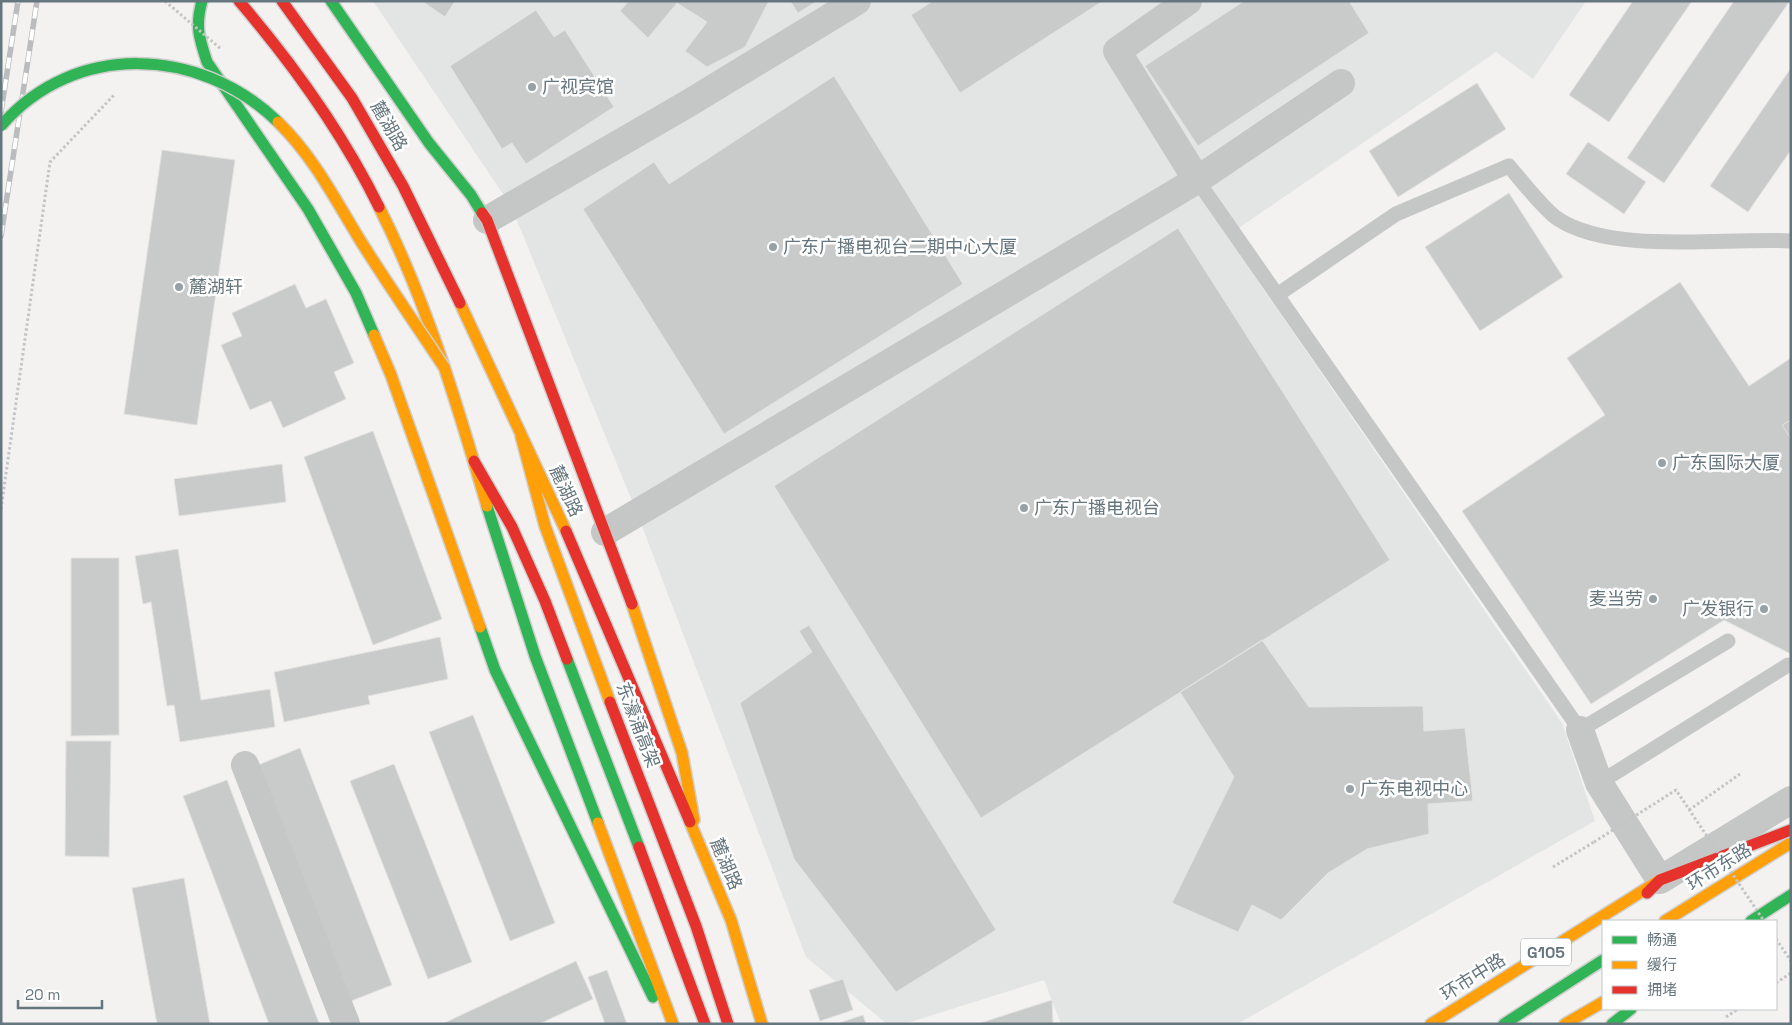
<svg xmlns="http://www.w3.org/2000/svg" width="1792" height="1025" font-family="'Space Grotesk','Noto Sans SC',sans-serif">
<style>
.built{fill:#e3e4e4}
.building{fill:#c9caca;stroke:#e2e2e1}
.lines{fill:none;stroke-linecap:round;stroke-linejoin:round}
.fast-casing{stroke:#cfcfcf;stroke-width:14}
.slow-casing{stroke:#cfcfcf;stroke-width:14}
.jam-casing{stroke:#cfcfcf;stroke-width:14}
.path{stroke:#c3c4c5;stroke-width:3;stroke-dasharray:2.5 2.5;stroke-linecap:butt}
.lane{stroke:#c5c7c7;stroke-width:15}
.street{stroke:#c5c7c7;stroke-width:28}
.fast{stroke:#30b455;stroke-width:11}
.slow{stroke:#ff9f0a;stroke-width:11}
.jam{stroke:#e5322d;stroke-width:11}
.rail-casing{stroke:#bbbcbd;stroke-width:5.5}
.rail{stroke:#fff;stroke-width:4;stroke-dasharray:11;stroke-linecap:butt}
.fast-bridge-casing{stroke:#cfcfcf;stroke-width:14;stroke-linecap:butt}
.slow-bridge-casing{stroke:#cfcfcf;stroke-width:14;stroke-linecap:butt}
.path-bridge{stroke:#c3c4c5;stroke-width:3;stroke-dasharray:2.5 2.5;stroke-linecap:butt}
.fast-bridge{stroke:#30b455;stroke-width:11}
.slow-bridge{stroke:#ff9f0a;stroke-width:11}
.poi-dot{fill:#97a1a6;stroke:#fff;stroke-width:2}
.labels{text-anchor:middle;stroke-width:5;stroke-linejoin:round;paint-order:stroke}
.shield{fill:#fff;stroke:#949fa5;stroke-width:1}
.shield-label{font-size:16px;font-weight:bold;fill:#66767e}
.poi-label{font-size:18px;fill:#66767e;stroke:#fff;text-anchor:start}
.street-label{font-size:18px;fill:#66767e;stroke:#fff}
</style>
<rect width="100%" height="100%" fill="#f3f2f1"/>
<path class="built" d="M373,1H1586L1533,79L1496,52L1227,236L1562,723L1595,821L1237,1024H1061L1044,980L904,1024H887L806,957L637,513L511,206Z"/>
<path class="building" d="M422,1H455L445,17Z
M629,1H769L745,47L707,67L685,51L707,22L677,3L648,38L620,11Z
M790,1H817L798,13Z
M933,1H1103L960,93L911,15Z
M1244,1H1349L1369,33L1198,146L1145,66Z
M1633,1H1692L1609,122L1569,95Z
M1734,1L1789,2L1664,183L1627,158Z
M536,10L554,37L565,30L614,107L526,164L512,143L502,149L450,66Z
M1791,68V150L1748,212L1710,186Z
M834,76L963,284L724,434L583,209L654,162L669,184Z
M1477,83L1506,129L1398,197L1369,151Z
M1588,142L1646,182L1624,214L1566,174Z
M162,150L235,160L197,425L124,414Z
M1509,193L1563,277L1480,331L1425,247Z
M1178,228L1390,560L981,818L774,486Z
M1680,282L1749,386L1791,358V654L1724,620L1591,704L1462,511L1605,415L1567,358Z
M295,284L306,308L326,299L354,363L334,372L346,399L283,428L271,401L250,410L221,345L242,336L232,313Z
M1791,420V439L1782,425Z
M373,431L442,619L373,645L304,457Z
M282,464L286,502L179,516L174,479Z
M178,549L201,700L270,689L275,727L180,742L174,705L167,706L151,602L143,604L135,556Z
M71,558H119V735L71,736Z
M809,625L996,930L896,992L794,859L740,703L812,652L799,631Z
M440,637L448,679L368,696L370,704L284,722L274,672Z
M1262,640L1309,707L1423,706L1424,731L1465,728L1473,801L1428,804L1429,834L1367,849L1328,873L1281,920L1252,905L1238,932L1172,903L1234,777L1180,692Z
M473,715L555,923L510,941L429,732Z
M66,741H111L109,857L65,856Z
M300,748L392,985L351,1001L258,765Z
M394,764L472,962L428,979L350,781Z
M227,780L319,1023L317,1024H269L183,796Z
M184,878L210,1024H157L132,888Z
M576,961L593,999L539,1024H442Z
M607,970L627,1024H605L588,977Z
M843,979L853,1010L820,1021L809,990Z
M1052,1000L1053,1024H977Z
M863,1015L866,1024H836Z"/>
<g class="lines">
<g class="fast-casing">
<path id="fast" d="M202,1C195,26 199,38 207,62L308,209L356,293L374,335
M331,1L429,143L471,195L482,213
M487,506L535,656L598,823
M480,627L495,670L653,997
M567,659L639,847
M1751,921L1791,895
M1504,1024L1603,960
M1612,1024L1631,1009"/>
</g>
<g class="slow-casing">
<path id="slow" d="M379,207C427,302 457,404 487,506
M460,303L566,531
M374,335L391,375L480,627
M521,436L545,526L610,702
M632,604L682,753L694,820
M690,822L731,920L762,1024
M598,823L673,1024
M1665,921L1789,844
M1431,1024L1660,880
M1565,1024L1603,1002"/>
</g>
<g class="jam-casing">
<path id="jam" d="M239,1C293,64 342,132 379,207
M282,1L352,98L403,186L460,303
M482,213L487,220L632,604
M474,461L512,527L545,601L567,659
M566,531L690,822
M610,702L696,926L728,1024
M639,847L705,1024
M1647,893L1660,880L1791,830"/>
</g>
<path class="path" d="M1,509L50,162L115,94
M1689,810L1740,774
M1553,867L1594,842
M1776,939L1791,961
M1776,983L1791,973
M1726,1017L1738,1009"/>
<path class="lane" d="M1197,180L1580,730L1728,641
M1277,295L1396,214L1509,166C1520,179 1545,211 1558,219C1613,255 1725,237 1791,241
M1599,783L1788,665"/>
<path class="street" d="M1188,1L1117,51L1197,180
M487,220L689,103L857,1
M605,532L1197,180L1341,83
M1580,730L1599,783L1660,880L1791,800
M245,765L346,1024"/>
<use href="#fast" class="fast"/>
<use href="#slow" class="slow"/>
<use href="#jam" class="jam"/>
<g class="rail-casing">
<path id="rail" d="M1,112L18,1
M1,236L37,1"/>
</g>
<use href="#rail" class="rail"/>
<g class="fast-bridge-casing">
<path id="fast-bridge" d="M1,126C74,41 200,46 278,122"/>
</g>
<g class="slow-bridge-casing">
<path id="slow-bridge" d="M278,122C313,156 335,199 360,240C387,283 416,325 444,367"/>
</g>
<path class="path-bridge" d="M165,1L221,49
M1594,842L1676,790L1764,921"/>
<use href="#fast-bridge" class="fast-bridge"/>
<use href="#slow-bridge" class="slow-bridge"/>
</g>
<g class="poi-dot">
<circle cx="532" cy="87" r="5"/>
<circle cx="773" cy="247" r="5"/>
<circle cx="179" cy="287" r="5"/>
<circle cx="1662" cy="463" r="5"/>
<circle cx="1024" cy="508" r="5"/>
<circle cx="1653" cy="599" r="5"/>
<circle cx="1764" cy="609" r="5"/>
<circle cx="1350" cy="789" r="5"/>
</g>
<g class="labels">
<rect class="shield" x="1521" y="938.5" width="50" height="27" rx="4"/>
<g class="shield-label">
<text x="1546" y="958">G105</text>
</g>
<g class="poi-label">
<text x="542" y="93">广视宾馆</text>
<text x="783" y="253">广东广播电视台二期中心大厦</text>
<text x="189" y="293">麓湖轩</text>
<text x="1672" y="469">广东国际大厦</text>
<text x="1034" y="514">广东广播电视台</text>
<text x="1643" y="605" text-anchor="end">麦当劳</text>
<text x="1754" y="615" text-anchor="end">广发银行</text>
<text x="1360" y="795">广东电视中心</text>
</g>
<g class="street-label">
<text transform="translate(389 126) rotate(60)" y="6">麓湖路</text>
<text transform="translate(566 491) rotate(65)" y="6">麓湖路</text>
<text transform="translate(638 725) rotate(69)" y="6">东濠涌高架</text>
<text transform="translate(726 864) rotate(67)" y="6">麓湖路</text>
<text transform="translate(1719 867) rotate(-32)" y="6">环市东路</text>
<text transform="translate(1473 977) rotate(-32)" y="6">环市中路</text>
</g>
</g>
<rect width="1792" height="1025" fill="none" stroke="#66767e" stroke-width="5"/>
<rect x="1602" y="920" width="175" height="90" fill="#ffffff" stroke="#c2c8cb"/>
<rect x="1612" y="936" width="25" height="8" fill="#30b455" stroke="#c2c8cb"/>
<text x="1647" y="945" font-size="15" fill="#66767e">畅通</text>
<rect x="1612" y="961" width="25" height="8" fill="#ff9f0a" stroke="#c2c8cb"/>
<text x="1647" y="970" font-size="15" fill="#66767e">缓行</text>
<rect x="1612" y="986" width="25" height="8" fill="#e5322d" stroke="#c2c8cb"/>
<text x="1647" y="995" font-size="15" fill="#66767e">拥堵</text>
<path d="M18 1000v8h84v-8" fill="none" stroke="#66767e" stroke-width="2.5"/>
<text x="25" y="1000" font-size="15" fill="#66767e" stroke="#ffffff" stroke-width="4" paint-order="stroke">20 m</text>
</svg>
